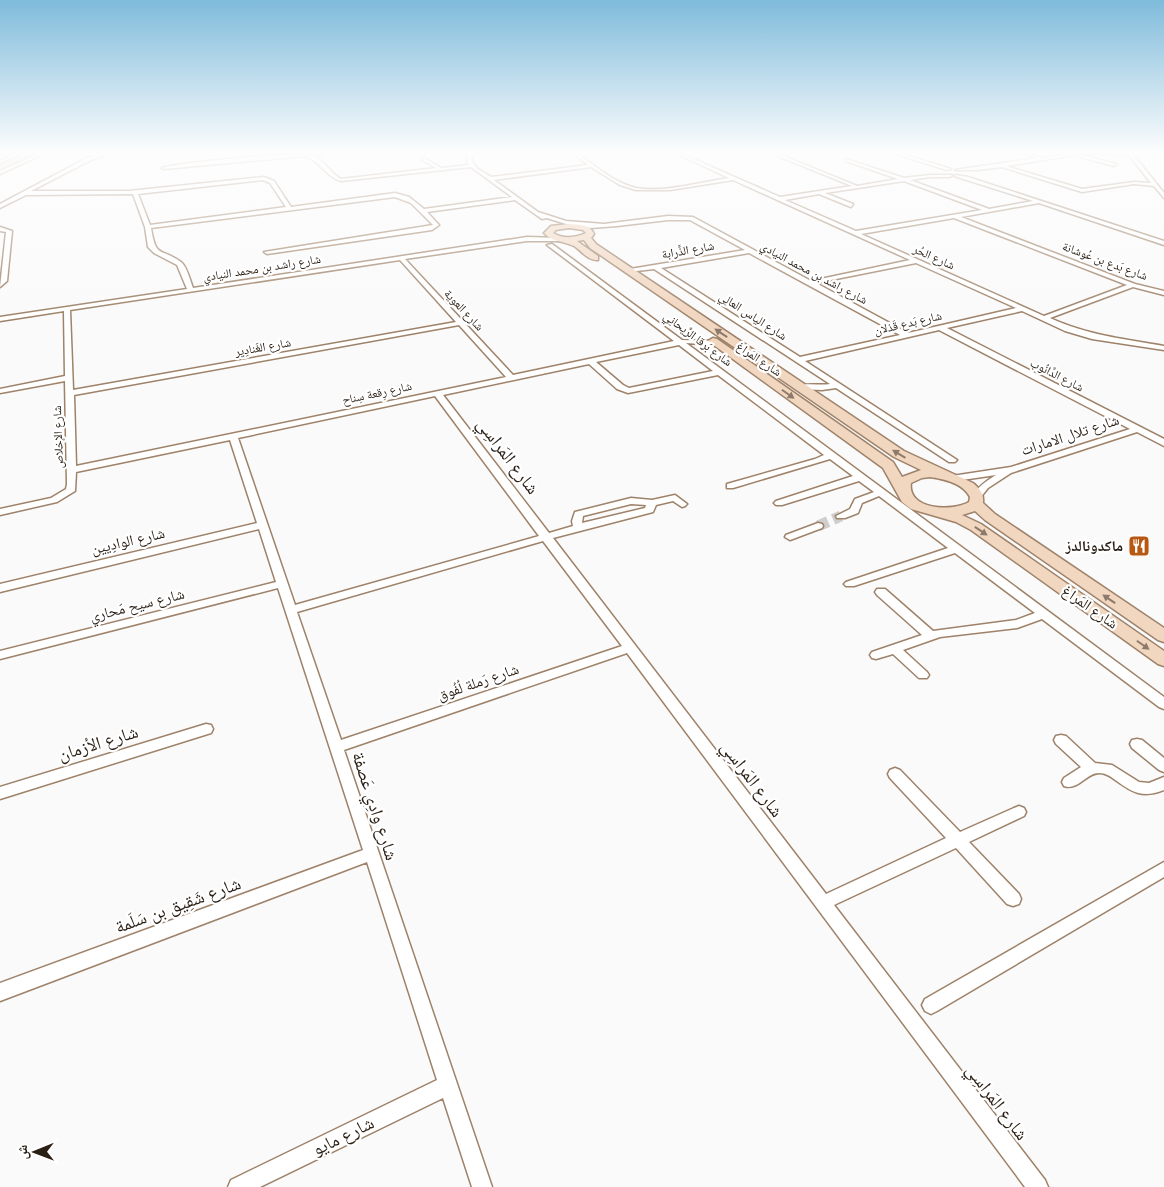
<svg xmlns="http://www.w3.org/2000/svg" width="1164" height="1187" font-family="'Times New Roman','Noto Naskh Arabic',serif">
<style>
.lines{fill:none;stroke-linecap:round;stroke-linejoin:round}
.street-tunnel{stroke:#d0cecc;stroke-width:11;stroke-dasharray:11 5.5;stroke-linecap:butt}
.street-casing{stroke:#9e8269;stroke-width:3}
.secondary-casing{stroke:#9e8269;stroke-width:3}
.street{fill:#fff;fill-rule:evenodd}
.secondary{fill:#f1d6c0;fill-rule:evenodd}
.oneway{fill:#8e7a6a}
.labels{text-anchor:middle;stroke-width:4.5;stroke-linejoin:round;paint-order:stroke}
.far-street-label{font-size:12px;fill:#2a1f15;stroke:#fff}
.street-label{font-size:15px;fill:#2a1f15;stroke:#fff}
.poi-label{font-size:15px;font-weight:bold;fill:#2a1f15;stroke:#fff;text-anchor:end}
.near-street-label{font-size:18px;fill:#2a1f15;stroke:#fff}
</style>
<rect width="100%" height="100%" fill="#fafafa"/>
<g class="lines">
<path class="street-tunnel" d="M818,526L841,516"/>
<g class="street-casing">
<path id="street" d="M9,152H14L0,159V156Z
M43,152H48L0,174V171Z
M107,152H113L91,160L31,191H129L264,177L274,181L291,207L395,193L409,197L424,209L512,197L471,167L341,181C328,178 320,162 306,156L164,169L162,168C172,163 301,151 311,155C324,159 330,173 341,179L436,168L422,160L424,158L441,168L469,165L467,162V152H471C471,168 479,169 491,177L588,165L572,152H577C591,164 617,184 636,188C666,193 700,182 729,178L673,152H678L780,197L852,186L768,152H774L857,186L898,179L846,161V159L904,178L930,175H952L950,177H930L910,180L989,209L1033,201L954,176L956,175L968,177L1164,241V245L1039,203L961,217L1135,284L1164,291V295L1133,287L1050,318C1087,335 1124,339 1164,346V350L1092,339L1065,331L1022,311L947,328L1164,439V446L1137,432L1011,473L988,488L980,498L977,499L972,496C979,486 986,481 996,475L955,481L950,478L952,476L1011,467L1130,429L939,330L805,361L957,460L955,462H949L836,388L822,390L798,389L797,387C805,382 820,386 830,384L654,269L628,272L627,271L630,269L745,250L690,220H668L617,226L591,228L566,224L547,218L542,219L515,200L427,212L439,225L432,230L267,254L264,252L433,225L411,203L395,197L151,228C156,259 160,247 181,262C187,267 190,280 193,288L527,237L561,238L559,241H527L405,259L513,375L674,341L547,245L552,244L682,340L719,341V345H716L686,343L1164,697V709L1159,707L1042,619L1017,628L940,637L903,650L927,672L929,675L927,678H919L893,654L876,659L872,658L870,655L872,652L922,635L877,595L875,592L877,589H885L933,631L1016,620L1035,613L955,553L854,586H846L844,584L846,582L948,548L879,496L862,503L858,513L845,518H837L836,516L850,509L855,499L874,492L859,481L782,505H776L774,503L776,501L853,476L830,459L733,488H727V484L815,459L824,455L718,375L628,393L617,389L589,364L443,395L549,533L573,526L572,521L575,512L631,498L652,500L675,495L687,504L685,506L682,507L673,501L656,505L653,512L553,538L826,894L946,838L890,778L888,774L890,770L895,768L900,770L960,832L1014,808L1019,806L1024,808L1026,812L1024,816L969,842L1019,894L1021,899L1019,904L1013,906L1007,904L956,848L834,905L1045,1180L1048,1187H1025L627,653L344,750L492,1187H472L443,1098L260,1187H228L231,1180L437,1080L367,862L0,1001V983L363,850L278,588L0,659V651L276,582L259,529L0,592V584L257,523L230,440L76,472L75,491L57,502L0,515V509L51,498L66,489L67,484L65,381L0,393V389L65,376L64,311L0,321V317L187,289L177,265L154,253L148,247L145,227L133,194L26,195L0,208V204L87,158ZM591,167L620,185L636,190H670L733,180L910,260L811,281L693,217L668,216L604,224L566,221L538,212L494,180ZM263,180L270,183L286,207L150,225L138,194ZM904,181L982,210L856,231L785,200L819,194L851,207L853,204L825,193ZM954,218L1127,285L1044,316L861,234ZM749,253L900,335L800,357L661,268ZM400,260L456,322L73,390L70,310ZM916,263L1016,308L908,333L816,283ZM459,325L506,377L76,466L74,395ZM679,345L713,371L629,388L623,385L596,362ZM435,396L539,536L295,605L238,438ZM631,504L646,505L645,508L582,523L583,516ZM543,541L622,646L341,740L297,612Z
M319,152H329L320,154L318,153Z
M889,152H896L951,169L947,170Z
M1018,152H1024L1042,158L1079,152H1131L1164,193V198L1154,186L1134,184L1082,192L1002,167L978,170H955L1037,158ZM1087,153L1129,155L1151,183L1134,182L1082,189L1006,166Z
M1082,155L1116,164V165L1114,166L1080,157Z
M0,227L12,231L7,281L0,287L6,232L0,231Z
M818,523L822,524L823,526L822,528L790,540L785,537L786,535Z
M206,724L211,725L213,729L211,733L0,799V787Z
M1061,735L1066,736L1095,763L1112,765L1139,782L1149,783L1164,777V790C1142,799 1132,792 1114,779C1110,776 1105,773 1099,773C1086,773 1078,791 1064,786L1062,782L1064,778L1081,767L1056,744L1054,740L1056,736Z
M1137,739L1142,740L1164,758V772L1159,770L1132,748L1130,744L1132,740Z
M1164,862V877L937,1011L931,1014L925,1011L922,1005L925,999Z"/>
</g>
<g class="secondary-casing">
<path id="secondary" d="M28,152H36L0,170V165Z
M569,224C579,225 590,224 594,234L591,238L596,244L904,451L973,483C980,489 984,494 983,503L995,514L1164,628V642L1158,640L985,520L975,511L962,515L981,524L1164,651V666L1158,664L971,530L956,522L911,509L902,502L883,468L708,341L713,338L717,339L893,462L902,477L921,470L894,457L590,248L584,240L577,241L598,256V260C588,261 582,251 574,246C564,241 552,242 544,233L551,226ZM569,228L583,230L586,233C575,238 563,239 553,233L556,230ZM930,477C944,479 963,483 970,497L969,502C952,512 907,510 911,483L922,478Z"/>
</g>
<use href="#street" class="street"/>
<use href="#secondary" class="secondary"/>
</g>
<defs><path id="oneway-solid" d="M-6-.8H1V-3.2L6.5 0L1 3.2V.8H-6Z" transform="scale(1.25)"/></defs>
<g class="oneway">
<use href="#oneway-solid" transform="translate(721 333) rotate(-146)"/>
<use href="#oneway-solid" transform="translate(788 394) rotate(35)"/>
<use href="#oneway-solid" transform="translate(899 454) rotate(-149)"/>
<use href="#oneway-solid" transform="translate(981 531) rotate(34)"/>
<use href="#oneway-solid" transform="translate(1109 599) rotate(-146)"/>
<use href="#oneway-solid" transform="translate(1143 645) rotate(35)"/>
</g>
<linearGradient id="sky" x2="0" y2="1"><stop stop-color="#7fbbdb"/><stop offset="0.48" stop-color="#fdfdfd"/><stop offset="1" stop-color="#fdfdfd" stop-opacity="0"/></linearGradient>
<rect width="1164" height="318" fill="url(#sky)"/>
<defs>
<g id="restaurant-square" transform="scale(1.125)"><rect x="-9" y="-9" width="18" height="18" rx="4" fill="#b75712" stroke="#fff"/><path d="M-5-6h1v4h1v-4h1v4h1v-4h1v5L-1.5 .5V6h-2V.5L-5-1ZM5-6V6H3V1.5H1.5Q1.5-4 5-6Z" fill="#fff"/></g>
</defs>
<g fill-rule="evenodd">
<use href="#restaurant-square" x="1139" y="546"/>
</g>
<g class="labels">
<g class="far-street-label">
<text transform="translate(688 250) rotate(-10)" y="4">شارع الذَّرابة</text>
<text transform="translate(934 257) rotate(24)" y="4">شارع الحُر</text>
<text transform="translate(1105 261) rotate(20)" y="4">شارع بَدع بن عُوشانة</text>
<text transform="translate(262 268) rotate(-9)" y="4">شارع راشد بن محمد النيادي</text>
<text transform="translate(814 273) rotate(28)" y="4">شارع راشد بن محمد النيادي</text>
<text transform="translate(464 310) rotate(47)" y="4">شارع العوية</text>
<text transform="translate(753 316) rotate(33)" y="4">شارع الياس العالِي</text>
<text transform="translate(908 323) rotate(-13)" y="4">شارع بَدع قَذلان</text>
<text transform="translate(698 339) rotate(37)" y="4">شارع بَرقا الرِّيحانِي</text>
<text transform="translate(263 347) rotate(-10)" y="4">شارع الغَنادِير</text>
<text transform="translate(759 359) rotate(34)" y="4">شارع المَراغ</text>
<text transform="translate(1057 375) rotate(27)" y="4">شارع الدَّانُوب</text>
<text transform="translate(377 393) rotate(-12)" y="4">شارع رِقعة سِناح</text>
<text transform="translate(58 437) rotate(-92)" y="4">شارع الإخلاص</text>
</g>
<g class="street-label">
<text transform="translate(1070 435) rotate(-18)" y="5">شارع تلال الامارات</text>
<text transform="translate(128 541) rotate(-13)" y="5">شارع الوادِيين</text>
<text transform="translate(137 605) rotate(-14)" y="5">شارع سيح مَحاري</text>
<text transform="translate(1090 607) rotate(35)" y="5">شارع المَراغ</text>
<text transform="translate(478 682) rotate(-19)" y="5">شارع رَملة لُفُوق</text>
</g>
<g class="poi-label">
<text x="1123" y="551">ماكدونالدز</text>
</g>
<g class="near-street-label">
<text transform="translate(508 456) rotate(53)" y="6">شارع المَراسِي</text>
<text transform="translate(98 743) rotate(-17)" y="6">شارع الأزمان</text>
<text transform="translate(752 779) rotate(53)" y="6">شارع المَراسِي</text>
<text transform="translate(375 806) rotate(72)" y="6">شارع وادِي عَصفة</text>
<text transform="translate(178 905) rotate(-20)" y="6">شارع شَقِيق بن سَلَمة</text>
<text transform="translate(997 1102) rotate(53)" y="6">شارع المَراسِي</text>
<text transform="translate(343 1136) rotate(-26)" y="6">شارع مايو</text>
</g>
</g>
<g transform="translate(35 1152) rotate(269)" stroke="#ffffff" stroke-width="4" paint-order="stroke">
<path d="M0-4L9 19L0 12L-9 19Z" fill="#2a1f15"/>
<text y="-8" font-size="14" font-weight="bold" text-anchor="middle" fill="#2a1f15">ش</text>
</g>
</svg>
